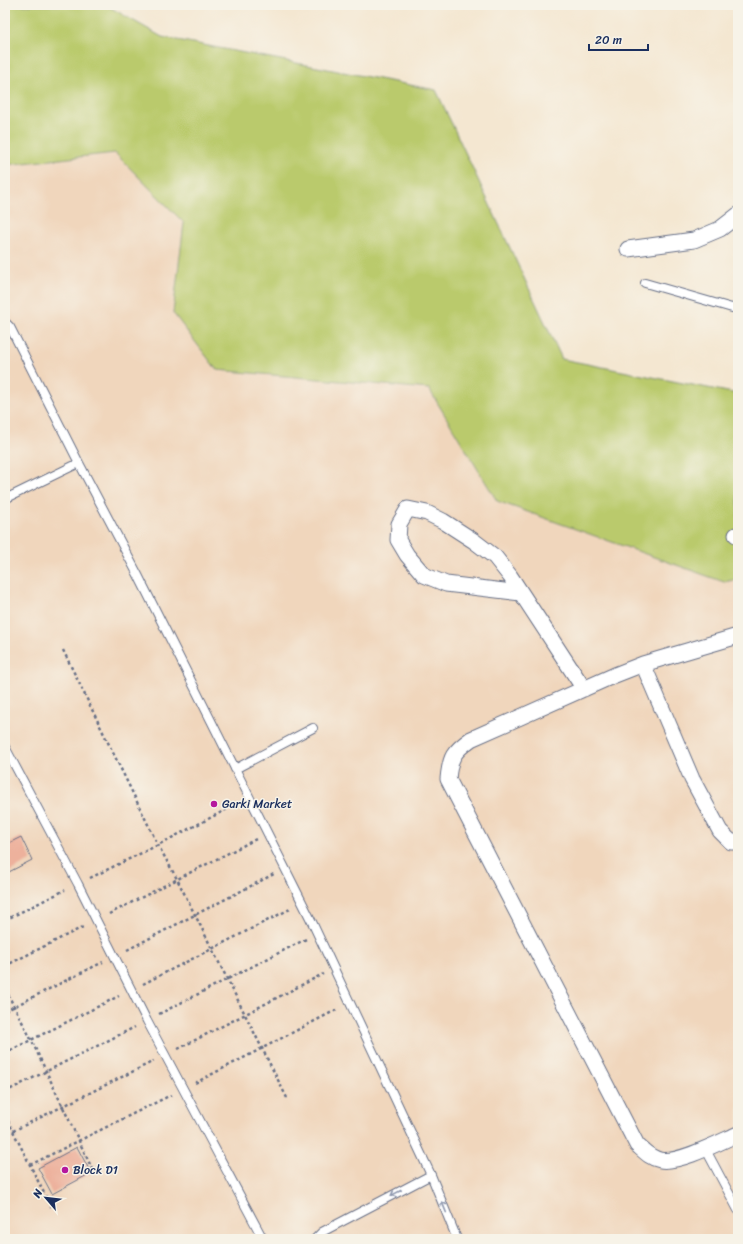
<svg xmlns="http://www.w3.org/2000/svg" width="743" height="1244" font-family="Sriracha,sans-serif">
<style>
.built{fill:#f0d6bc}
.green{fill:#baca6c;stroke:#6a7c65}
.building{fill:#edb19c}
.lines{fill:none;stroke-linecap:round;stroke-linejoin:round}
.service-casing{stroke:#676f86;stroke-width:10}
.minor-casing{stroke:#676f86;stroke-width:17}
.path{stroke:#676f86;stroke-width:2.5;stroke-dasharray:3 3;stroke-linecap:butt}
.service{stroke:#fff;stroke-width:8}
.minor{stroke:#fff;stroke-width:15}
.oneway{stroke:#8d97ae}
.poi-dot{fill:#b5179e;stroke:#f7f3e8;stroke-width:1.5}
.labels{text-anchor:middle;stroke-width:3;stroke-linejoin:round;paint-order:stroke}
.poi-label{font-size:12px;fill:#1b2f5e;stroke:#f7f3e8;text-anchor:start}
</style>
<rect width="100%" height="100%" fill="#f7f3e8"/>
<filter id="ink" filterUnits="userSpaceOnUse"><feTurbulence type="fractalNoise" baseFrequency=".025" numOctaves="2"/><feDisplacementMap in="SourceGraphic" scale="8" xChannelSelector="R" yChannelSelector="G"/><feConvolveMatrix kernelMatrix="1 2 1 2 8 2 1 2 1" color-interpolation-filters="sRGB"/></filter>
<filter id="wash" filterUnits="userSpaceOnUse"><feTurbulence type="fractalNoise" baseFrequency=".012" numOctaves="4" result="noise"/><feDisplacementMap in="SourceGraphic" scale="16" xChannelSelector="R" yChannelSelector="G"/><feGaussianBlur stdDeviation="0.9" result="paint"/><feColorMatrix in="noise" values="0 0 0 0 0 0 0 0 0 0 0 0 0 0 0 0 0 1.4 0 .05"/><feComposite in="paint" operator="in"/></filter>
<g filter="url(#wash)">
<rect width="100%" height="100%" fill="#f4e7d1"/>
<path class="built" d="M114,152L184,223L173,313L217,370L429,389L497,501L724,582L738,579V1239H5V165Z"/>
<path class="green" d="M5,5H106L162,37L436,90L562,359L738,394V579L724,582L497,501L429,389L217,370L173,313L184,223L115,153L5,165Z"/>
<g id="blocks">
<path class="building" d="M21,837L32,860L5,874V845Z
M77,1147L91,1173L52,1194L38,1168Z"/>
</g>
</g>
<g filter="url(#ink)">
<use href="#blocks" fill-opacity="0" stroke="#676f86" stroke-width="1"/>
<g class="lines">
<g class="service-casing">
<path id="service" d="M645,283L732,308L738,307
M5,322L10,327L79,463L138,575L312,922L431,1175L457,1239
M5,499L79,463
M5,747L78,884L147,1021L263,1239
M235,769L313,728
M705,1148L738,1210
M315,1239L322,1232L431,1175"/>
</g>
<g class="minor-casing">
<path id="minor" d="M628,249L694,240L720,229L738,215
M736,535H738
M521,593L446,584L424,575L407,555L398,540L399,524L408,509L427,513L443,521L474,541L495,557L510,576L584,689
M738,636L643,664L615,675L471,739C453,752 450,757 448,779L637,1145C644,1151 650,1158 660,1160C678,1164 720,1142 738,1134
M643,664L692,779L720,831L731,842H738"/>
</g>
<path class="path" d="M63,650L158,845L177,879L288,1100
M90,878L158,845L237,804
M109,914L256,839
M5,920L65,890
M127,950L274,874
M5,966L85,926
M143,984L290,909
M5,989L29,1035L95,1175
M5,1011L103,962
M159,1014L306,939
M178,1049L323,974
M5,1053L119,996
M195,1083L338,1009
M5,1092L135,1027
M5,1115L51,1207
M13,1131L154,1061
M30,1165L171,1095"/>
<use href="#service" class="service"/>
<use href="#minor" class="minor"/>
</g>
<defs><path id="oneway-shaft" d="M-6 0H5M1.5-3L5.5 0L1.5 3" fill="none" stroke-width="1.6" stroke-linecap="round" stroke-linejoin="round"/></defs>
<g class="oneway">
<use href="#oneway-shaft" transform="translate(396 1193) rotate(152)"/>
<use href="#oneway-shaft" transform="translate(444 1207) rotate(-112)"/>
</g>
</g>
<g class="poi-dot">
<circle cx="214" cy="804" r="4"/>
<circle cx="65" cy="1170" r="4"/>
</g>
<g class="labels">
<g class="poi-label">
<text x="222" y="808">Garki Market</text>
<text x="73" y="1174">Block D1</text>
</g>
</g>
<rect width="743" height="1244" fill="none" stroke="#f7f3e8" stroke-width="20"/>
<g transform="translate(46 1198) rotate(298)" stroke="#f7f3e8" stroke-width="3" paint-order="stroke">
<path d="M0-3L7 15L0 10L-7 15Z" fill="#1b2f5e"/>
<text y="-6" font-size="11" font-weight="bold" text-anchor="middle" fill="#1b2f5e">N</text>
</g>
<path d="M589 44v6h59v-6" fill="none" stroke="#1b2f5e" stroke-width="2"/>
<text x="595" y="44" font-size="12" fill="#1b2f5e" stroke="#f7f3e8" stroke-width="3" paint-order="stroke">20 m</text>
</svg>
